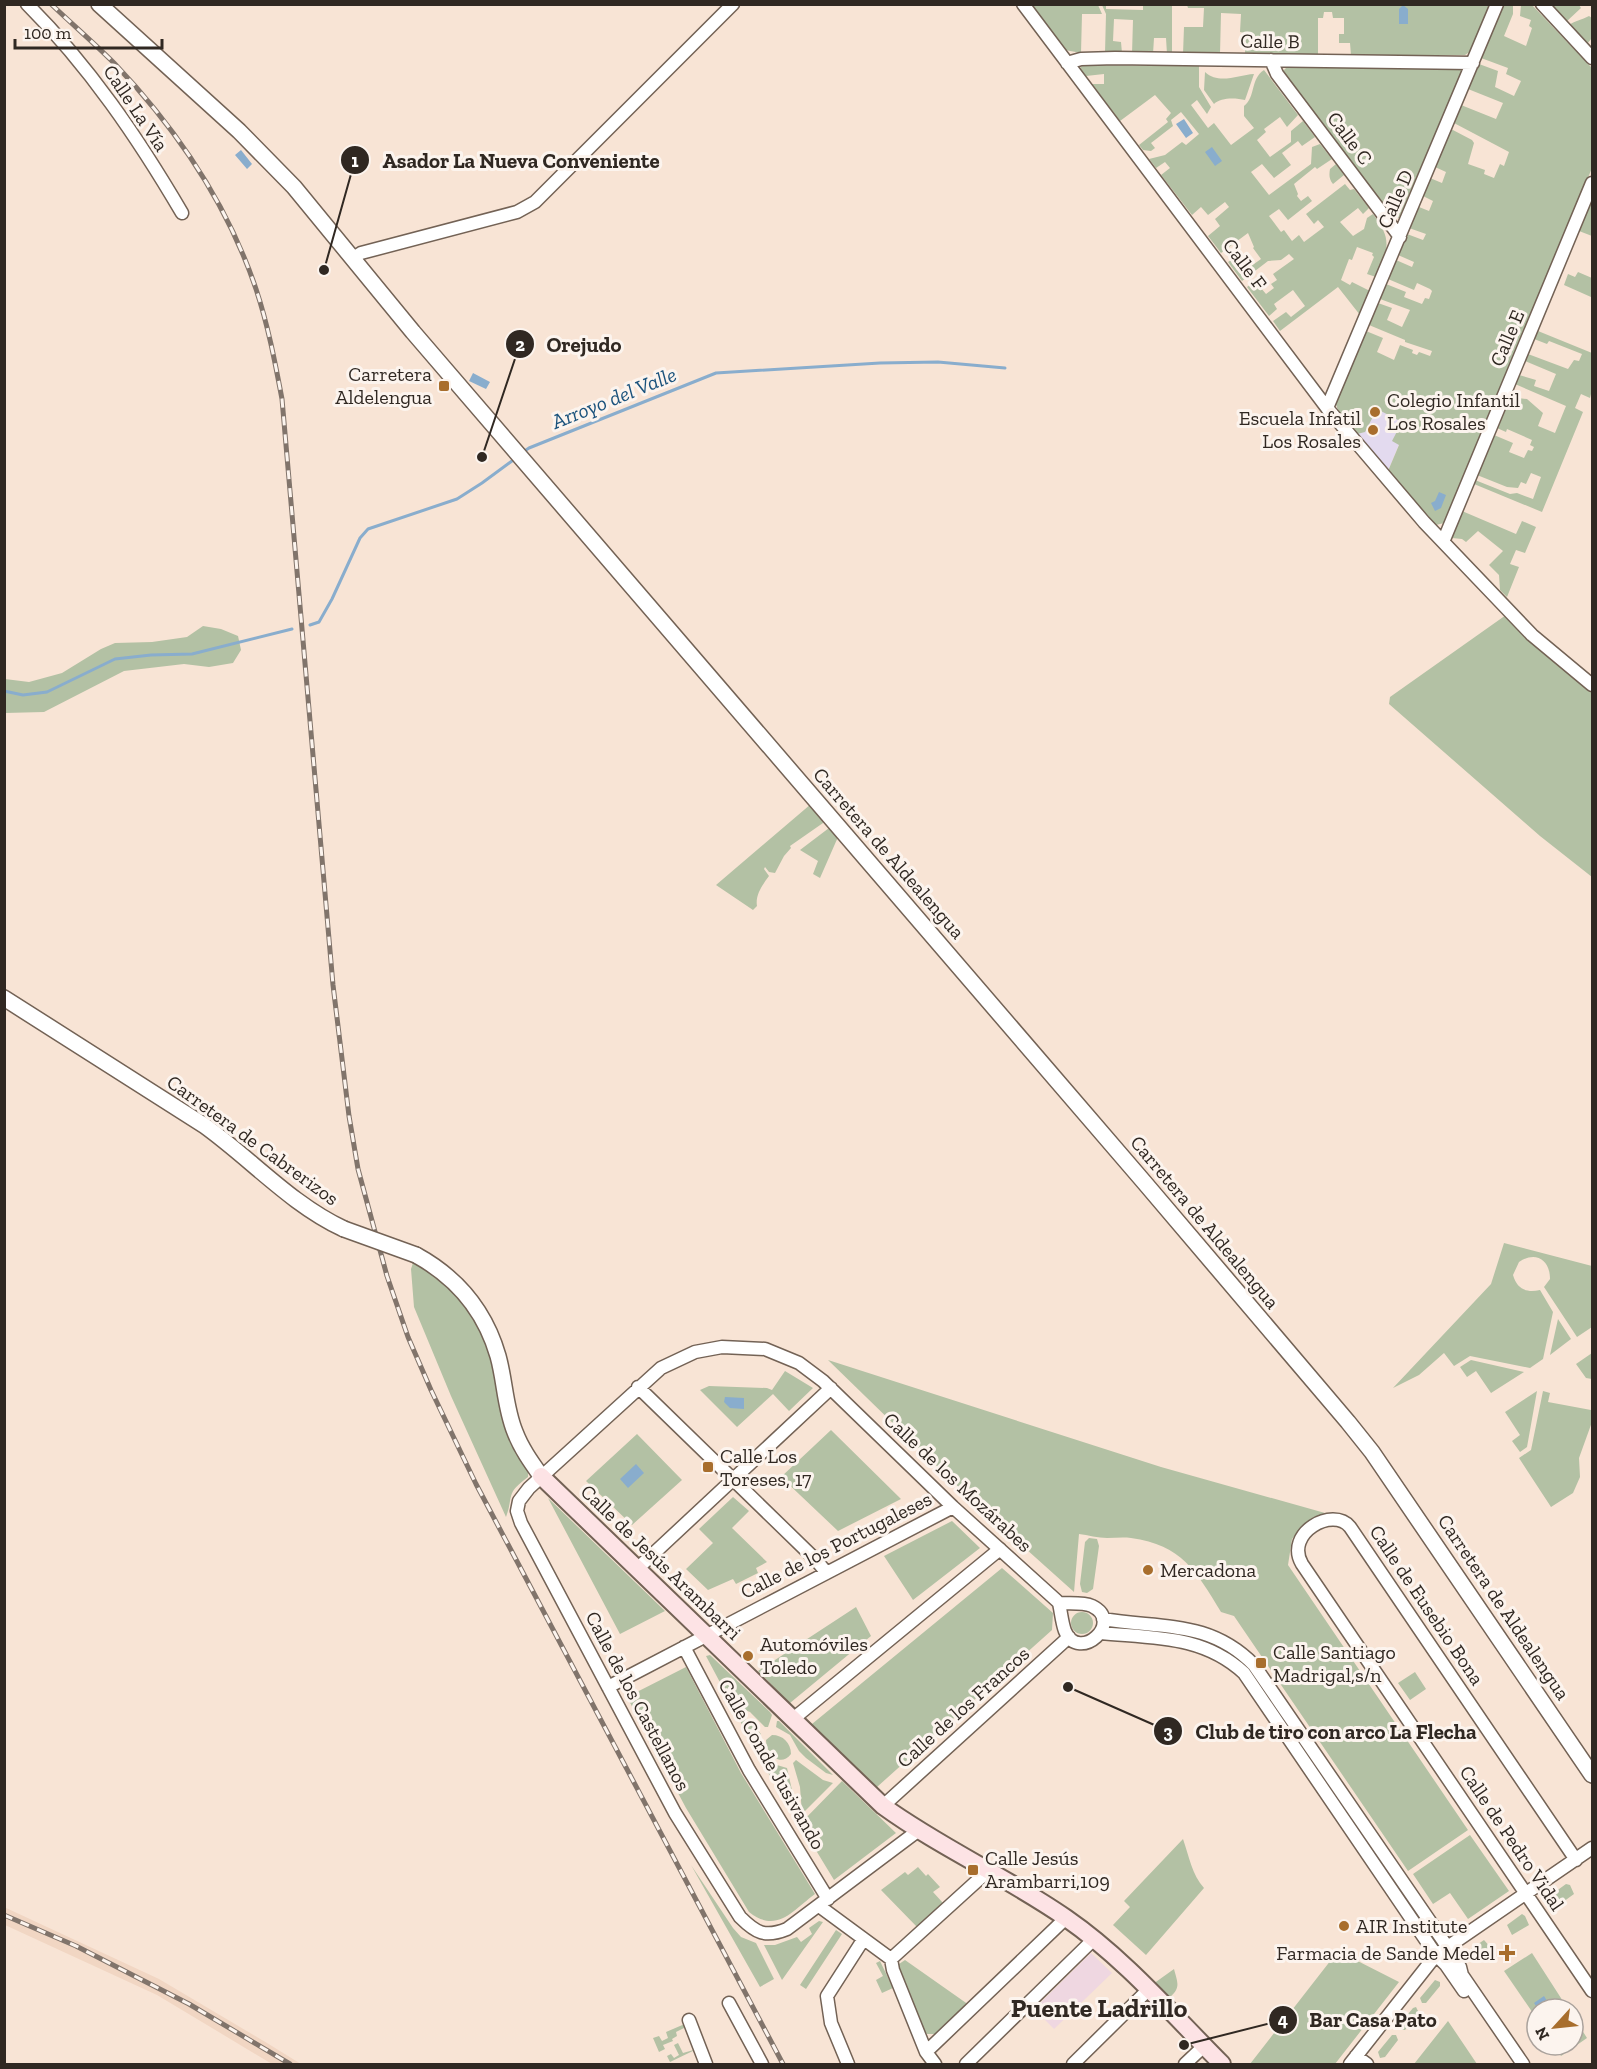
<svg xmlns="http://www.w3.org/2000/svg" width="1597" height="2069" font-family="'Zilla Slab',serif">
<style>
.built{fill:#f1d6c3}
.industrial{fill:#efd7e1}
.education{fill:#e3daef}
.green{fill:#b3c1a4}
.water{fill:#89adcd}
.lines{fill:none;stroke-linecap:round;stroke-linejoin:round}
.stream{stroke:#89adcd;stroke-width:3}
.minor-casing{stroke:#736255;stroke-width:15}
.tertiary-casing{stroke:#736255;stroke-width:18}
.secondary-casing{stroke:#736255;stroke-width:20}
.minor{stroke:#fff;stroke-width:12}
.tertiary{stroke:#fff;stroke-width:15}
.secondary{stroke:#fde3e5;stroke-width:16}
.rail-casing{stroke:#81746b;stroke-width:5}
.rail{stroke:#fcf4ee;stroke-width:3;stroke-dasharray:9;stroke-linecap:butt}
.tertiary-bridge-casing{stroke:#736255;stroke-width:18;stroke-linecap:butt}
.tertiary-bridge{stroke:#fff;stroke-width:15}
.poi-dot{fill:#a86e2d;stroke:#fcf4ee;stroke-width:2}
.labels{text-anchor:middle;stroke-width:6;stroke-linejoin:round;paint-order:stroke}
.street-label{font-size:20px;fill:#302822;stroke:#fcf4ee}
.poi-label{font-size:20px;fill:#302822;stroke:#fcf4ee;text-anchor:start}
.water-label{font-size:21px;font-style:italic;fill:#1a527c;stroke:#fcf4ee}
.district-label{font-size:26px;font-weight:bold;fill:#302822;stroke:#fcf4ee}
.leader{fill:none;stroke:#302822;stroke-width:2}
.callout-dot{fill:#302822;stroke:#fcf4ee;stroke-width:2}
.mark-label{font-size:18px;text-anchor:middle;font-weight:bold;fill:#fff}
.callout-label{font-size:21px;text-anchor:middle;font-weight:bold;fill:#302822;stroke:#fcf4ee;stroke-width:6;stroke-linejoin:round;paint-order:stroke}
</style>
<rect width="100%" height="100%" fill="#f8e4d5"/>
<path class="built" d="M4,1907L159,1979L267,2043L301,2064H272L157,1995L5,1925Z"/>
<path class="industrial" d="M1091,1953L1112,1973L1054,2029L1034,2009Z"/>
<path class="education" d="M1425,382L1388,471L1339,414L1336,404Z"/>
<path class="green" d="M1030,5H1098L1102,14H1082L1081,53L1065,50Z
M1102,5H1106V9L1143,10V5H1172V54H1167L1166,38H1154L1153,54H1132L1133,20L1114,19L1113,41L1121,42L1122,53H1105L1106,14Z
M1187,5H1491L1471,51L1465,55H1351L1350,43H1339V34H1344V18H1333L1332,12H1324L1323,18H1318V55L1245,54V33L1240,32L1241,14L1221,13L1220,54H1183L1184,27H1203L1204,8H1188Z
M1504,5H1513V14L1504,36L1526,46L1532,28L1529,26L1531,20L1520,16L1521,5H1532L1592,68V168L1444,523L1436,525L1388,471L1399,445L1392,441L1402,422L1377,409L1365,432L1357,434L1339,414L1336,404L1366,331L1383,338L1377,352L1394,360L1400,345L1413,350L1412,353L1417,355L1419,352L1430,356L1432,351L1405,342V340L1369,325L1378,303L1392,308L1387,320L1402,327L1410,310L1380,299L1386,284L1406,292L1404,297L1422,304L1425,298L1429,299L1432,291L1430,289L1417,283L1414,290L1388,279L1396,260L1412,267L1414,262L1398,255L1407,234L1423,240L1426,234L1409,228L1419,207L1429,211L1433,201L1423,196L1430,178L1442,183L1446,172L1435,167L1451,129L1472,140L1474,143L1468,164L1485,170L1484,174L1494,178L1500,164L1504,166L1509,152L1454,123L1461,105L1496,119L1503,103L1468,89L1479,64L1498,71L1495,87L1514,96L1521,81L1506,74L1508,68L1481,58Z
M1550,5H1579L1581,8L1566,22Z
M1589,16L1592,18V38L1587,44L1569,25C1574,21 1582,20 1589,16Z
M1083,65L1199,66V87L1211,107L1207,114L1197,100L1191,105L1208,128L1214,123L1231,145L1254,128L1244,116V106C1256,97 1250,79 1264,70L1298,115L1287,127L1280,117L1264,129L1266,132L1257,140L1270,157L1291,142V131L1303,121L1315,137L1302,146L1298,141L1282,153L1291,165L1274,178L1262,164L1251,172L1269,195L1311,164L1312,147L1320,144L1332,159L1317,169L1315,167L1294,184L1298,194L1297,196L1301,201L1308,196L1312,201L1288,220L1279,209L1269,216L1281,232L1284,230L1292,241L1299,235L1304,242L1324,227L1318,220L1314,224L1306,214L1345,184L1350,190L1354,189L1369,208L1363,214L1358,208L1340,222L1353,236L1364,229L1367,218L1373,214C1393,240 1388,249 1376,277L1367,274L1374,257L1372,255L1373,253L1357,247L1352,260L1349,259L1341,280L1350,285L1352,282L1370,291L1360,315L1338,287L1280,331L1273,321L1286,312L1291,317L1305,306L1293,290L1274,304L1277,309L1269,316L1247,287L1255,281L1266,294L1274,288L1271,284L1277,280L1273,274L1294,259L1289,254L1281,260L1268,261L1242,281L1228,262L1237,256L1247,269L1261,259L1253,248L1254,247L1248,233L1221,253L1208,236L1220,226L1215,219L1229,207L1225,202L1208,215L1201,207L1192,215L1161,175L1170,168L1165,162L1156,168L1149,159L1165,155L1182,142L1186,145L1199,134L1181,112L1171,120L1173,126L1151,143L1155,148L1151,151L1143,150L1139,145L1168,122L1166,119L1171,113L1155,95L1120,121L1092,84H1104V74L1086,76L1080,68Z
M1287,67L1460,69L1462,71L1399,218L1393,217L1284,75L1283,71Z
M1205,72C1219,85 1238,75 1254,74L1245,100C1236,98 1221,97 1214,104L1204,90Z
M1336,164L1344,175L1333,184C1329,179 1329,175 1330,169Z
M1592,199V236L1579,231Z
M1578,272L1592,278L1591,297L1564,285L1568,274L1575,277Z
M1538,331L1592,353V390L1590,398L1581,394L1575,408L1583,412L1542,512L1474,484L1475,480L1510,494L1517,493L1533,499L1541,477L1531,473L1526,484L1521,482L1518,488L1507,487L1477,475L1494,435L1513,443L1509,452L1524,458L1528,450L1532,451L1534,447L1530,445L1532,440L1507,429L1506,432L1497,428L1510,397L1527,399L1543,413L1538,426L1555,433L1566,406L1515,384L1519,375L1536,380L1534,386L1549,391L1556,374L1525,361L1528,354L1568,369L1574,360L1579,361L1582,354L1549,341L1547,344L1534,339Z
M1462,511L1516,534L1522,521L1536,527L1525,553L1516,550L1510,564L1519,567L1507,597L1500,590L1499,575L1489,565L1503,551L1478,531L1466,542L1462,539L1452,538Z
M1506,615L1533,644L1592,692V877L1540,836L1389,704L1390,697Z
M203,626L221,629L238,636L241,650L233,663L209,667L184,664L124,671L44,712L5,713V679L29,682L62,673L101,649L115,643L152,642L187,637Z
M811,804L824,821L823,823L790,846L791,848L784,856L775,873L769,872L765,867L764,869L769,876C763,884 755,895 757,906L753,910L716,885Z
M829,828L838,837L820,878L813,874L818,861L800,850Z
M1504,1243L1592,1266V1327L1577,1337L1544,1287L1550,1279C1550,1259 1535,1251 1519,1262L1513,1275C1517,1289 1526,1293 1540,1290L1553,1312L1543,1359L1530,1368L1470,1356L1454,1366L1444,1353L1419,1375L1393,1388L1491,1284Z
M414,1260C429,1269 454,1287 464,1301C496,1347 511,1416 528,1470V1477C505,1494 514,1495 506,1517L451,1396L414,1307L411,1269Z
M1558,1319L1571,1339L1550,1355Z
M1592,1353V1379L1586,1378L1576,1364Z
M828,1360L1161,1467L1325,1513L1302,1528L1292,1539L1288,1565L1468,1830L1408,1871L1234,1616L1221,1612C1196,1571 1182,1545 1131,1538C1123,1537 1115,1538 1107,1538C1098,1538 1088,1535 1079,1534L1074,1592L977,1505Z
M1471,1360L1524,1372L1491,1393L1476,1371L1467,1377L1460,1367Z
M785,1371L813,1388L789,1411L773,1394L737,1427L700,1390L709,1386L767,1388L772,1390Z
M1537,1391L1527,1447L1520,1452L1512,1441L1520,1435L1505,1412Z
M1543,1391L1550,1393L1548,1402L1591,1410L1592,1403V1422L1579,1458L1580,1477L1573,1493L1551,1507L1519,1458L1531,1450Z
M831,1430L901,1499L838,1531L781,1477Z
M637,1434L682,1480L632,1525L586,1481Z
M733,1497L749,1511L732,1528L767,1562L756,1568L758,1573L736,1584L733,1579L708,1590L686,1569L713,1543L699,1529Z
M548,1498L665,1611L620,1634Z
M952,1521L980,1548L913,1600L884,1556Z
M1089,1538L1097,1539L1099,1546L1093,1589L1087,1593L1082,1592L1080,1584L1085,1542Z
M1002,1568L1053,1613L1052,1630L877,1787L812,1724Z
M856,1607L871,1636L790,1703L758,1671Z
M1071 1623a11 11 0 1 1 22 0a11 11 0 1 1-22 0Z
M710,1655L770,1712L772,1715L768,1727H765L750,1712L732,1705L706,1656Z
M686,1667L741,1773L815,1894C792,1911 777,1934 749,1912L686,1808L627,1697Z
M1415,1672L1426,1689L1410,1700L1398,1683Z
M738,1714L751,1723L761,1734L759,1746L763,1756L762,1759H760L737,1715Z
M777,1721H779L833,1775L826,1773L806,1758L799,1751L790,1735L776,1727Z
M772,1735C783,1735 791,1743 791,1754C780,1768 766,1754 766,1740Z
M796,1760L823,1780L833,1783L802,1814L800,1787L793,1763Z
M770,1763L787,1768L794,1799L795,1813L791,1811L764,1766Z
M1317,1766L1432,1935L1430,1936L1315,1767Z
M842,1781L896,1833L834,1880L800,1824Z
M1470,1835L1509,1891L1468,1919L1450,1893L1433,1904L1413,1874Z
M1183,1839C1189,1856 1192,1875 1204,1888L1146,1955L1113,1925L1130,1907L1124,1901Z
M691,1865L733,1928L741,1937L756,1943L774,1979L760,1987Z
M918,1867L926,1876L928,1874L940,1887L933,1892L943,1903L917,1927L881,1890L905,1872L908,1875Z
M1566,1884L1570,1885L1574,1894L1556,1907L1552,1906L1548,1897Z
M1522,1914L1525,1916L1529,1925L1512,1935L1507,1925Z
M819,1921L823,1922L782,1980L764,1945H775L797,1937L801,1942L812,1934L809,1928Z
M836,1930L842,1934L806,1989L800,1985Z
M1484,1940L1491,1948V1950L1476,1961H1474L1468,1951Z
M1338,1951L1399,1982L1335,2064H1250Z
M1532,1953L1568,2009H1537V2019L1504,1971Z
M905,1960L969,2005L935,2034H927L922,2029L898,1967L899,1964Z
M880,1961L893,1988L882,1993L876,1980L883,1976L876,1963Z
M1174,1969C1178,1984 1181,1988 1168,1999L1153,1984Z
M1435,1980L1440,1982V1986L1426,2003H1422L1420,1998Z
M1416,2007L1419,2013L1405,2030H1401L1399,2025L1413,2008Z
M1573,2016L1587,2038L1561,2056L1554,2045H1573Z
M1448,2021L1477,2064H1414Z
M687,2023L688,2026L676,2032L677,2036L672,2039L673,2041L663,2045L665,2049L659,2052L653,2038L659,2036L662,2041L668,2038L666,2032Z
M1392,2035H1396L1398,2040L1385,2057L1380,2058L1378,2052Z
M678,2043L683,2053L697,2049L670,2062L667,2056L671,2054L674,2058L679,2055L674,2045Z"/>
<path class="water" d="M1403,5L1408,9V24H1399V9Z
M1184,119L1193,133L1186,138L1176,124Z
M1212,147L1222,161L1215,166L1205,152Z
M241,150L252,164L247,169L235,155Z
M473,373L490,382L486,389L469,381Z
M1439,492L1446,495L1441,508L1435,511L1431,503L1435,501Z
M725,1397L744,1398V1409L730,1408L724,1402Z
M636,1464L644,1473L628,1488L620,1479Z
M1544,1996L1552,2009H1538L1534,2003Z"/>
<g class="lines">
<path class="stream" d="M523,452L529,448L716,373L880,363L938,362L1005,368
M310,625L319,622L332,599L360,538L368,529L457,499L482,483L516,458
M4,691L23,695L47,692L115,659L151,655L192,654L292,629"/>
<g class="minor-casing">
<path id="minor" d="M27,4C89,66 138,138 182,213
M1023,4L1327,408L1424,522L1532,635L1592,685
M1542,4L1592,58
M1271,60L1277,74L1400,237
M1067,63L1081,59L1115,58L1473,63
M353,258L361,253L517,212L535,202L733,4
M1327,408L1497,4
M1443,542L1592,183
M638,1387L816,1560L826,1572
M637,1569L831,1388
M1103,1619C1160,1629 1209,1619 1254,1665L1442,1939L1460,1967L1462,1975L1523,2064
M1101,1633C1153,1638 1203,1635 1244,1673L1436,1955L1446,1965L1464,1991
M684,1647L749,1770L828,1899
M608,1687L953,1507
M793,1719L1000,1549
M883,1806L1069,1637
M919,1830L787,1929C765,1938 756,1933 740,1917L675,1813L521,1523L517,1511L519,1501L529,1488L661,1368L695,1352L722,1347L765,1349L799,1363L823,1381L953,1507L1056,1600L1059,1603C1061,1612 1062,1623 1065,1631C1079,1664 1125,1622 1092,1606C1083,1602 1069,1604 1059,1603
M1576,1860L1350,1527C1333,1506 1284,1533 1302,1564L1592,1991
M819,1906L891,1959L893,1970L926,2052L935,2064
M891,1959L988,1871
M729,2003L762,2064
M689,2020L706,2064
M926,2052L1066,1918
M1356,2056L1367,2064
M848,2064L831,2023L827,1996L863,1940
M966,2064L1094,1939
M1073,2064L1148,1990
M1185,2064L1204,2046
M1350,2064L1436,1955L1592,1848"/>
</g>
<g class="tertiary-casing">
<path id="tertiary" d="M99,4L239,131L294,187L413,332L1144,1182L1348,1422L1372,1452L1592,1775
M4,998L205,1126C252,1160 292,1205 344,1229
M416,1255C456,1277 485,1311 498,1356C505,1381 505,1408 515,1432C521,1448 531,1462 541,1476"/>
</g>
<g class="secondary-casing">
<path id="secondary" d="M541,1476L883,1806C941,1848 1007,1877 1066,1918C1124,1958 1172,2014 1222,2064"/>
</g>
<use href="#minor" class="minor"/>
<use href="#tertiary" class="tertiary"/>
<use href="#secondary" class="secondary"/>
<g class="rail-casing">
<path id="rail" d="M51,4C72,24 94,43 114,63C176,128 227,203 256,289C268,325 275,362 282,399L333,985L349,1116L358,1169L387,1276L408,1337L431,1390L476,1484L783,2064
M4,1915L76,1946L189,2004L290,2064"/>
</g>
<use href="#rail" class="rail"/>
<g class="tertiary-bridge-casing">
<path id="tertiary-bridge" d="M344,1229L416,1255"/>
</g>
<use href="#tertiary-bridge" class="tertiary-bridge"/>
</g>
<g class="poi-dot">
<rect x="438" y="380" width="12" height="12" rx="3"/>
<circle cx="1375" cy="412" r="6"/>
<circle cx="1373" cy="430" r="6"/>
<rect x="702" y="1461" width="12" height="12" rx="3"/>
<circle cx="1148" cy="1570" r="6"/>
<circle cx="748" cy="1656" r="6"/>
<rect x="1255" y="1657" width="12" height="12" rx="3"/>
<rect x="967" y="1864" width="12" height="12" rx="3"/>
<circle cx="1344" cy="1926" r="6"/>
<path d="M1504 1944h6v6h6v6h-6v6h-6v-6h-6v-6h6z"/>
</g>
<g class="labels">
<g class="street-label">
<text transform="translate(1270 41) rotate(1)" y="7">Calle B</text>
<text transform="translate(136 108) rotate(56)" y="7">Calle La Vía</text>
<text transform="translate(1350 138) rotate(53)" y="7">Calle C</text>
<text transform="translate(1395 199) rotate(-67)" y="7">Calle D</text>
<text transform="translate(1245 264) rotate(53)" y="7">Calle F</text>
<text transform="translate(1507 338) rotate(-67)" y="7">Calle E</text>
<text transform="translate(889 853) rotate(49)" y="7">Carretera de Aldealengua</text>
<text transform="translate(253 1140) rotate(36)" y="7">Carretera de Cabrerizos</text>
<text transform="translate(1205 1222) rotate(50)" y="7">Carretera de Aldealengua</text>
<text transform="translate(958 1482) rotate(43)" y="7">Calle de los Mozárabes</text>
<text transform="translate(836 1545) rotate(-27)" y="7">Calle de los Portugaleses</text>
<text transform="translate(661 1562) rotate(44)" y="7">Calle de Jesús Arambarri</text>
<text transform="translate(1427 1605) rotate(56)" y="7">Calle de Eusebio Bona</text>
<text transform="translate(1504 1607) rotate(56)" y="7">Carretera de Aldealengua</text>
<text transform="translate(638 1701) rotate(62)" y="7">Calle de los Castellanos</text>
<text transform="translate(963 1707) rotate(-42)" y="7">Calle de los Francos</text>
<text transform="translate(772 1764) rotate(60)" y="7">Calle Conde Jusivando</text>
<text transform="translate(1512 1838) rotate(56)" y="7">Calle de Pedro Vidal</text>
</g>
<g class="poi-label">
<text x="432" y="381" text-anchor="end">Carretera<tspan x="432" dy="23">Aldelengua</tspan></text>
<text x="1387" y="407">Colegio Infantil<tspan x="1387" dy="23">Los Rosales</tspan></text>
<text x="1361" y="425" text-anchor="end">Escuela Infatil<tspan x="1361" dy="23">Los Rosales</tspan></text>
<text x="720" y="1463">Calle Los<tspan x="720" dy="23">Toreses, 17</tspan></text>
<text x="1160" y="1577">Mercadona</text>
<text x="760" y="1651">Automóviles<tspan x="760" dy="23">Toledo</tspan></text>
<text x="1273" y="1659">Calle Santiago<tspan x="1273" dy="23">Madrigal,s/n</tspan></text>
<text x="985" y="1865">Calle Jesús<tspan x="985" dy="23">Arambarri,109</tspan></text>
<text x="1356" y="1933">AIR Institute</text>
<text x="1495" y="1960" text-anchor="end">Farmacia de Sande Medel</text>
</g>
<g class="water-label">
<text transform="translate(614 398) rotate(-22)" y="7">Arroyo del Valle</text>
</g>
<g class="district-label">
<text x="1099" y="2017">Puente Ladrillo</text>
</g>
</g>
<path class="leader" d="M324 270L355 160M482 457L520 344M1068 1687L1168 1731M1184 2045L1283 2020"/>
<g class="callout-dot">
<circle cx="324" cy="270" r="6"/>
<circle cx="482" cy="457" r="6"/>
<circle cx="1068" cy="1687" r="6"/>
<circle cx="1184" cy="2045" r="6"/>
<circle cx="355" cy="160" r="15"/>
<circle cx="520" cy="344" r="15"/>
<circle cx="1168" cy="1731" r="15"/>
<circle cx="1283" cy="2020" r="15"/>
</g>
<g class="mark-label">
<text x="355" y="167">1</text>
<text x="520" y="351">2</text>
<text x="1168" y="1738">3</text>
<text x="1283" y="2026">4</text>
</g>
<g class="callout-label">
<text x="521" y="168">Asador La Nueva Conveniente</text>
<text x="584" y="352">Orejudo</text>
<text x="1336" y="1739">Club de tiro con arco La Flecha</text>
<text x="1373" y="2027">Bar Casa Pato</text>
</g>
<rect width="1597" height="2069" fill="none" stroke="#302822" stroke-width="12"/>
<g transform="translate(1555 2027) rotate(243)"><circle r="28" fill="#fcf4ee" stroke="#aaa29c" stroke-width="1.5"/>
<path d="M0-4.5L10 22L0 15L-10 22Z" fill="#a86e2d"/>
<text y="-9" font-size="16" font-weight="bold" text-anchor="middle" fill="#302822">N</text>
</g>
<path d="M15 39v9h147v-9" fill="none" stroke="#302822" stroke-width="3"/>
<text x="24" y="39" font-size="18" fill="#302822" stroke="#fcf4ee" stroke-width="4.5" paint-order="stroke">100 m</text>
</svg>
